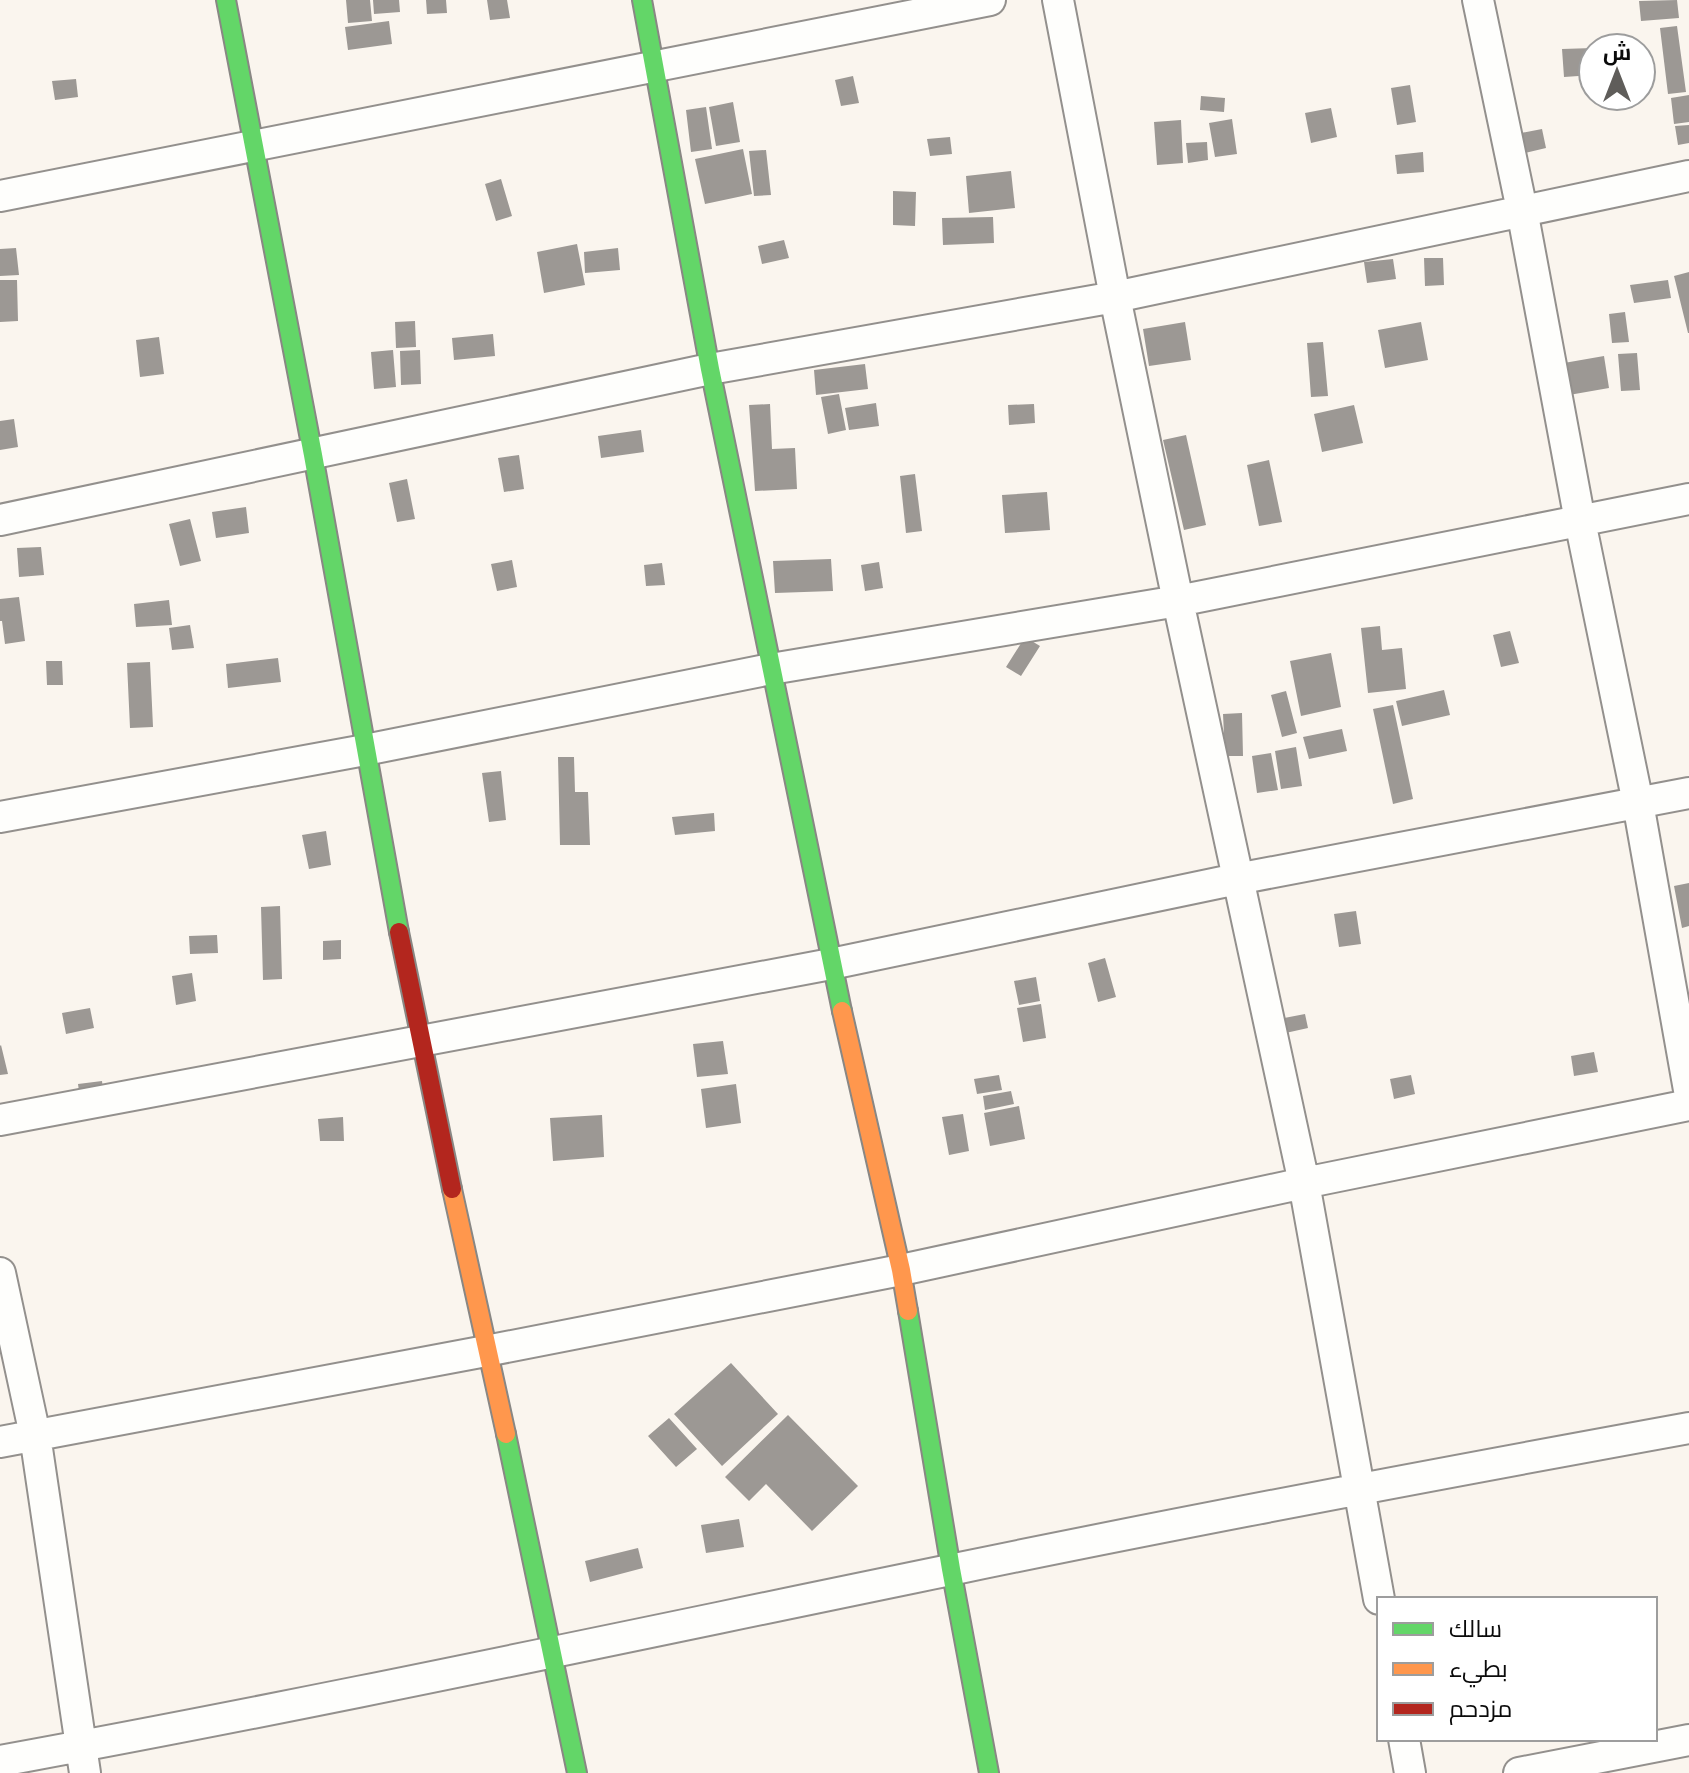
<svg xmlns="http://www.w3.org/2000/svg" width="1689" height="1773" font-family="'Crimson Pro',Cairo,serif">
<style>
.building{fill:#9c9894}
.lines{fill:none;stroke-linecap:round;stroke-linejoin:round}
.street-casing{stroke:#93908d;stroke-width:34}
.fast-casing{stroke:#898784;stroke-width:22}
.slow-casing{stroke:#898784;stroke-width:22}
.jam-casing{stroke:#898784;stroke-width:22}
.street{stroke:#fefefc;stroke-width:30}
.fast{stroke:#63d668;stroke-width:18}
.slow{stroke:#ff974d;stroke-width:18}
.jam{stroke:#b3261e;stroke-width:18}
</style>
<rect width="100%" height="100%" fill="#faf5ee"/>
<path class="building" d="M346,0H370L372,21L348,23Z
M373,0H399L400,12L374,14Z
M426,0H446L447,13L427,14Z
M487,0H507L510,18L490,20Z
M1677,0L1679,18L1641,21L1639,1Z
M389,21L392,44L348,50L345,27Z
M1677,26L1686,92L1668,94L1660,28Z
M1593,48V75L1564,77L1562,49Z
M853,76L859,103L841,106L835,80Z
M76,79L78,97L55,100L52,81Z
M1410,85L1416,122L1397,125L1391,88Z
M1689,95V122L1674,124L1671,98Z
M1201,96L1225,98L1224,112L1200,110Z
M733,102L740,142L716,146L709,107Z
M706,107L712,149L691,152L686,110Z
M1331,108L1337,137L1311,143L1305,113Z
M1232,119L1237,154L1215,157L1209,123Z
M1181,120L1183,163L1157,165L1154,122Z
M1689,125V143L1678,145L1675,126Z
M1542,129L1546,148L1525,153L1521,133Z
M950,137L952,154L930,156L927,139Z
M1207,142L1208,160L1188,163L1186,143Z
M743,149L752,194L705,204L695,159Z
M766,150L771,195L754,196L749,151Z
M1423,152L1424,172L1397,174L1395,155Z
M1011,171L1015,208L969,213L966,176Z
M501,179L512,216L496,221L485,184Z
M893,191L916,192L915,226L893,225Z
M993,217L994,243L943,245L942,218Z
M784,240L789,258L762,264L758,246Z
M577,244L585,285L544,293L537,252Z
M16,248L19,275L0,276V249Z
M618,248L620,270L585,273L584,252Z
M1424,258H1443L1444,285L1425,286Z
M1393,259L1396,279L1367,283L1364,262Z
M1689,272V333H1688L1674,276Z
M0,280H17L18,321L0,322Z
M1668,280L1671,298L1634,303L1630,285Z
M1625,312L1629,342L1612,343L1609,314Z
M415,321L416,347L396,348L395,322Z
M1185,322L1191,360L1149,366L1143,329Z
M1421,322L1428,360L1385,368L1378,330Z
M493,334L495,356L454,360L452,338Z
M159,337L164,374L140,377L136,340Z
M1323,342L1328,396L1311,397L1307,343Z
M393,350L396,387L374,389L371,352Z
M420,350L421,384L401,385L400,351Z
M1637,353L1640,390L1621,391L1618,354Z
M1604,356L1609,388L1569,395L1564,363Z
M865,364L868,389L816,395L814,370Z
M839,394L846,430L828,434L821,397Z
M876,403L879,426L849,430L845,408Z
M770,404L772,449L795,448L797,489L755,491L749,405Z
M1034,404L1035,423L1009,425L1008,405Z
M1354,405L1363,443L1322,452L1314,414Z
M14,419L18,447L0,450V421Z
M641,430L644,452L601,458L598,436Z
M1186,435L1206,525L1184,530L1163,440Z
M519,455L524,489L504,492L498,458Z
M1269,460L1282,522L1259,526L1247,465Z
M915,474L922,531L906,533L900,476Z
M407,479L415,519L397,522L389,483Z
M1047,492L1050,530L1005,533L1002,495Z
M246,507L249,533L216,538L212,512Z
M190,519L201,561L180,566L169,524Z
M41,547L44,575L19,577L17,548Z
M831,559L833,591L775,593L773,561Z
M512,560L517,587L497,591L491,564Z
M879,562L883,588L865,591L861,565Z
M662,563L665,585L646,586L644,565Z
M19,597L25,641L5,644L2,621H0V599Z
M169,600L172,625L136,627L134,604Z
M190,625L194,648L172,650L169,628Z
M1380,626L1382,650L1402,648L1406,689L1368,693L1361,628Z
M1510,631L1519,663L1501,667L1493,635Z
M1025,637L1040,646L1021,676L1006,667Z
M1331,653L1341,707L1301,716L1290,661Z
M278,658L281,682L228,688L226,664Z
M46,661H62L63,685H47Z
M150,662L153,727L130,728L127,663Z
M1444,690L1450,715L1402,726L1396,701Z
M1286,691L1297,733L1282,737L1271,695Z
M1393,705L1413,799L1393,804L1373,709Z
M1242,713L1243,756H1225L1223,714Z
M1342,729L1347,751L1309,759L1303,737Z
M1296,747L1302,786L1281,789L1275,751Z
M1271,753L1278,790L1257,793L1252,756Z
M558,757H574L575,792H588L590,845H560Z
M501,771L506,820L489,822L482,773Z
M714,813L715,831L675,835L672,817Z
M326,831L331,865L309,869L302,835Z
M1689,883V926L1682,928L1674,886Z
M280,906L282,979L263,980L261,907Z
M1356,911L1361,944L1339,947L1334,914Z
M217,935L218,953L190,954L189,936Z
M341,940V959L323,960V941Z
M1105,958L1116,997L1098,1002L1088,963Z
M192,973L196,1001L176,1005L172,976Z
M1036,977L1040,1001L1019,1005L1014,981Z
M1041,1004L1046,1038L1023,1042L1017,1008Z
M90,1008L94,1028L66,1034L62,1013Z
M1305,1014L1308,1028L1281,1034L1279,1019Z
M723,1041L728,1074L697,1077L693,1044Z
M1,1045L8,1074L0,1075V1046Z
M1594,1052L1598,1072L1574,1076L1571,1056Z
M999,1075L1002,1090L977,1094L974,1079Z
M1411,1075L1415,1094L1394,1099L1390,1079Z
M102,1081L106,1117L83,1120L78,1084Z
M736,1084L741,1123L706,1128L701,1089Z
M1011,1091L1014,1104L985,1110L983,1096Z
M1019,1106L1025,1139L990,1146L984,1113Z
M963,1114L969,1151L949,1155L942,1117Z
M602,1115L604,1157L553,1161L550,1118Z
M343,1117L344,1141H320L318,1119Z
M731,1363L778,1414L722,1466L674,1414Z
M788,1415L858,1486L812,1531L766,1484L749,1501L725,1477Z
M669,1418L697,1449L676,1467L648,1436Z
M739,1519L744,1547L706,1553L701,1525Z
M638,1548L643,1568L590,1582L585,1561Z"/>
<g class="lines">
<g class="street-casing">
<path id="street" d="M1058,0L1115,297L1178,601L1304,1183L1379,1599
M1478,0L1522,210L1580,521L1638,803L1689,1090
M0,196L990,0
M0,520L710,369L1115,297L1689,176
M0,817L365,750L771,669L1178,601L1689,499
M0,1120L831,964L1237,879L1689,793
M0,1273L35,1435L85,1773
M0,1442L486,1351L901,1270L1304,1183L1689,1105
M1404,1739L1410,1773
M0,1761C318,1703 633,1635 950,1570C1195,1519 1442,1473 1689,1428
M1519,1773L1689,1740"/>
</g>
<g class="fast-casing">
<path id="fast" d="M226,0L313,455L399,932
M642,0L710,369L842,1011
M908,1311L951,1569L989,1773
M506,1434L577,1773"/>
</g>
<g class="slow-casing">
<path id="slow" d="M842,1011L901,1270L908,1311
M452,1189L506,1434"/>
</g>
<g class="jam-casing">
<path id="jam" d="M399,932L452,1189"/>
</g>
<use href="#street" class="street"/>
<use href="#fast" class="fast"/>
<use href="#slow" class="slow"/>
<use href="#jam" class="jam"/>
</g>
<rect x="1377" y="1597" width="280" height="144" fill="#ffffff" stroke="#9d9d9d" stroke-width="2"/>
<rect x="1393" y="1623" width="40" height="12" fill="#63d668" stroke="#9d9d9d" stroke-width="2"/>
<text x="1449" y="1637" font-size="24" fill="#0b0b0b">سالك</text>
<rect x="1393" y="1663" width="40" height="12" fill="#ff974d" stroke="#9d9d9d" stroke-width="2"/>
<text x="1449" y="1677" font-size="24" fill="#0b0b0b">بطيء</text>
<rect x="1393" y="1703" width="40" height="12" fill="#b3261e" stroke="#9d9d9d" stroke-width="2"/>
<text x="1449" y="1717" font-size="24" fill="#0b0b0b">مزدحم</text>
<g transform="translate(1617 72)"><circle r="38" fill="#ffffff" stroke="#9d9d9d" stroke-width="2"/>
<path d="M0-6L14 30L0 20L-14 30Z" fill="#5f5d5a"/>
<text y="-12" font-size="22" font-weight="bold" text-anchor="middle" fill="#0b0b0b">ش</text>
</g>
</svg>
